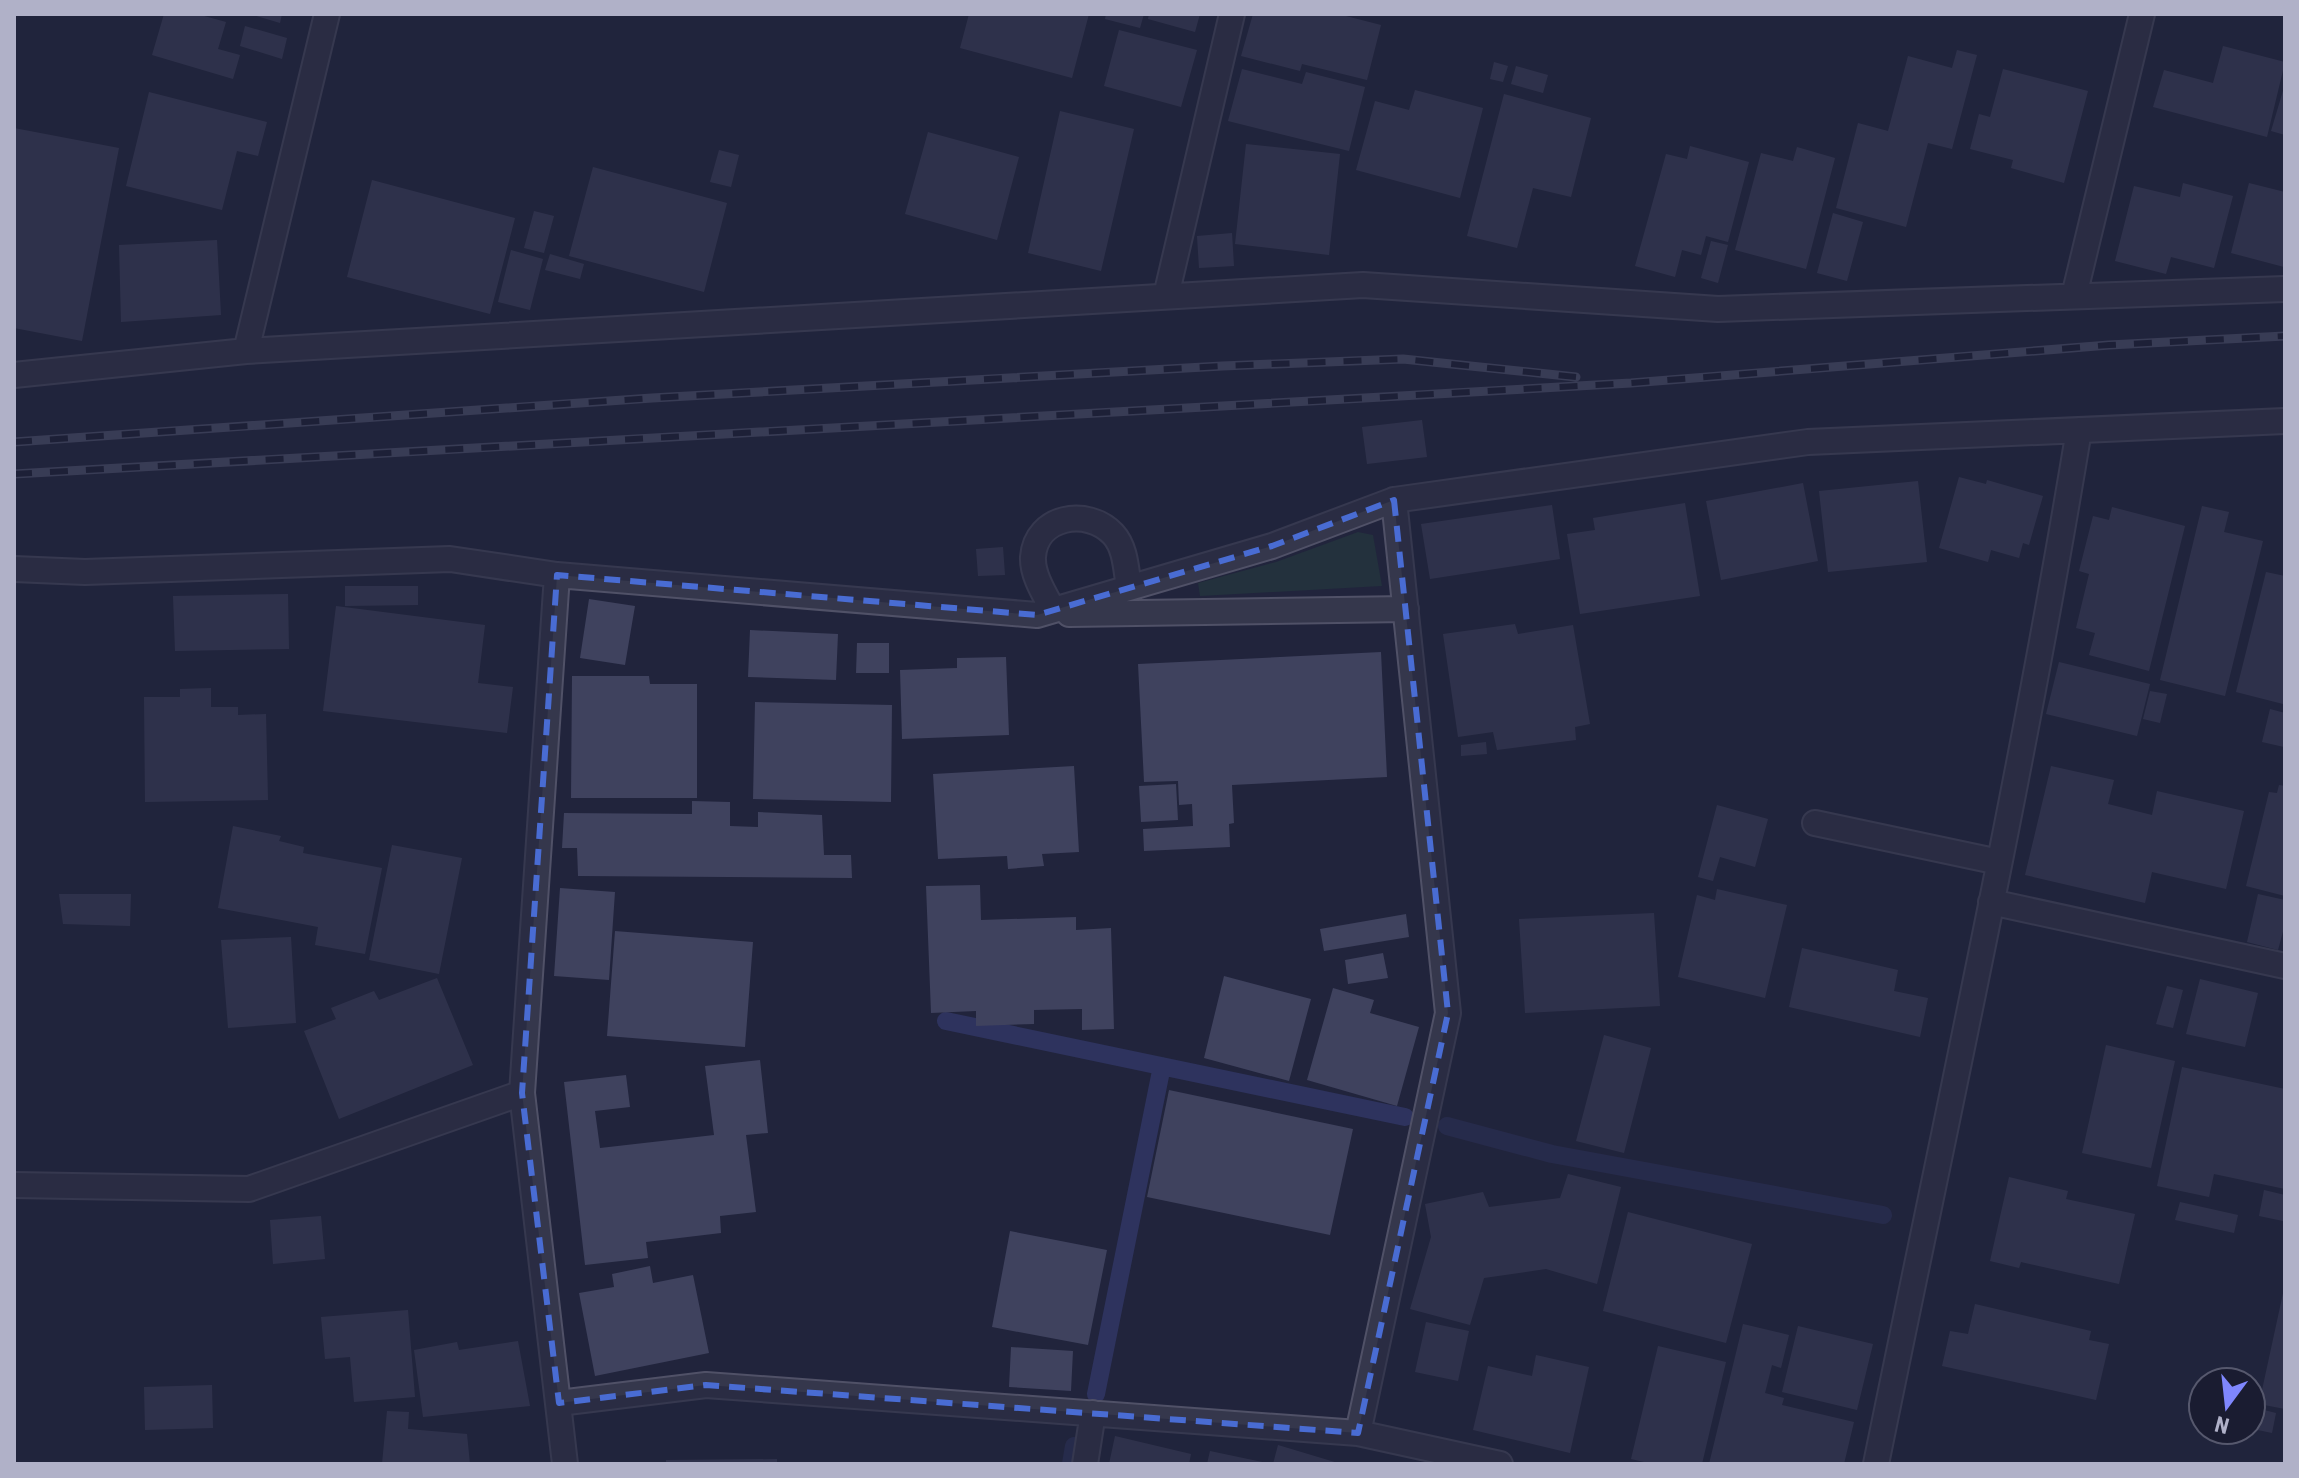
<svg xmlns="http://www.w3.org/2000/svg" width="2299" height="1478" font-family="'Roboto Condensed',sans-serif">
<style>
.green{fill:#23313d}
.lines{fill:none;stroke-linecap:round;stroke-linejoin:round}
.stream{stroke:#2e335e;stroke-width:18}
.building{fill:#3f425e}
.minor-casing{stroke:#505167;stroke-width:28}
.minor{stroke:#35374c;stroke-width:24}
.rail-casing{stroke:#565974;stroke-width:9}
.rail{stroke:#1a1c31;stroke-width:6;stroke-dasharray:18;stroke-linecap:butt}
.marked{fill:none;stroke:#496cd3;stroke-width:6;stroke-dasharray:16 10;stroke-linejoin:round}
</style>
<rect width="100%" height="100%" fill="#21243c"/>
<path class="green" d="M1358,532L1373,535L1382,586L1200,596L1198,583L1276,562Z"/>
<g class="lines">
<path class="stream" d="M946,1021L1405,1117
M1447,1126L1552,1154L1883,1215
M1096,1394L1162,1066
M1071,1464L1074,1446"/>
</g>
<path class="building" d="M164,14H197L226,22L218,49L240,55L233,79L152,55Z
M250,14H282L280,23Z
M969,14H1089L1072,78L960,48Z
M1106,14H1144L1140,28L1105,19Z
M1149,14H1200L1195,32L1148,19Z
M1253,14H1338L1381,25L1367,80L1302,64L1300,71L1241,56Z
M245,26L287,38L282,59L240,46Z
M1119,30L1197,50L1181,107L1104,86Z
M2223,46L2285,62L2267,137L2153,107L2164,70L2213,83Z
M1957,50L1977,55L1952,149L1928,143L1906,227L1836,208L1858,123L1888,131L1908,56L1952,68Z
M1494,62L1508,66L1503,82L1490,79Z
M1516,66L1548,75L1543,93L1511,84Z
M1242,69L1302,84L1306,72L1365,87L1349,151L1228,121Z
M2003,69L2088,91L2064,183L2011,168L2013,160L1970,149L1979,114L1990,117Z
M2285,84V135L2271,131Z
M1415,90L1483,108L1460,198L1356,170L1375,101L1409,110Z
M149,92L267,122L258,156L237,151L222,210L126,186Z
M1504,94L1591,118L1571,197L1533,188L1517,248L1467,236Z
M1060,111L1134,129L1101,271L1028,253Z
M14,128L119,148L82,341L14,328Z
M928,132L1019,157L997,240L905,214Z
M1246,144L1340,154L1329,255L1235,244Z
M1690,146L1749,162L1728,242L1706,236L1701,255L1682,250L1675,277L1635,266L1666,154L1687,159Z
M1797,147L1835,158L1806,269L1735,250L1761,153L1793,161Z
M719,150L739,155L731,187L710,182Z
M593,167L727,203L704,292L569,256Z
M372,180L515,218L490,314L347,277Z
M2183,183L2233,196L2214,268L2171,257L2166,274L2115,261L2134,186L2180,197Z
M2249,183L2285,192L2284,267L2231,253Z
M534,211L554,216L544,253L524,248Z
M1833,213L1863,222L1847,281L1817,273Z
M1232,233L1234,266L1199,268L1197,236Z
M217,240L221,315L121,322L119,245Z
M1711,241L1728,245L1718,283L1701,278Z
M511,250L543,259L530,310L498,302Z
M550,254L584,264L580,279L545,270Z
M1422,420L1427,457L1367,464L1362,427Z
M1959,477L1986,484L1987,480L2043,496L2029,545L2023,543L2019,558L1991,550L1988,562L1939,548Z
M1918,481L1927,562L1828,572L1819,491Z
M1803,483L1818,561L1721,580L1706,501Z
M1685,503L1700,596L1580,614L1567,534L1595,530L1593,518Z
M1552,505L1560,559L1430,579L1421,524Z
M2202,506L2229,512L2224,532L2263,541L2225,696L2160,680Z
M2112,507L2185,526L2149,671L2089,655L2095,633L2076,628L2089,574L2079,571L2093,516L2109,520Z
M1003,547L1005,575L978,576L976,549Z
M2266,572L2285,576L2283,704L2236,692Z
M345,586H418V605L345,606Z
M288,594L289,649L175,651L173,596Z
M589,599L635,606L625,665L580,658Z
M336,606L485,625L478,683L513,687L507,733L323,711Z
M1515,624L1518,634L1573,625L1590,724L1575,727L1576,740L1497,750L1493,732L1458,737L1443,634Z
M750,630L838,634L836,680L748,677Z
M857,643H889V673H856Z
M1381,652L1387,777L1232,785L1234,823L1229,824L1230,847L1144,851L1143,829L1193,826L1192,804L1179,805L1178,781L1144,782L1138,664Z
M1006,657L1009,735L902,739L900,670L957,668V658Z
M2059,662L2150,684L2137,736L2046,714Z
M572,676H649L650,684H697V798H571Z
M211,688V707H238V715L266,714L268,800L145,802L144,697H180V689Z
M2150,691L2167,694L2160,723L2143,719Z
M755,702L892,705L891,802L753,799Z
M2270,709L2285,713L2284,747L2262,742Z
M1486,742L1487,754L1461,756V745Z
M1074,766L1079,852L1042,854L1044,866L1008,869L1007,856L938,859L933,774Z
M2051,766L2114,780L2108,804L2152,815L2157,791L2244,811L2226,889L2152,872L2145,903L2025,875Z
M1176,784L1178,820L1141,822L1139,786Z
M2279,785L2285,786V896L2246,886L2269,792L2277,793Z
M692,801L730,802V826L758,827V812L822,815L824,855H851L852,878L578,876L577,848H562L564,813L692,814Z
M1717,805L1768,819L1755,867L1720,857L1713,881L1698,877Z
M233,826L281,836L279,841L304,847L303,853L382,868L365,954L315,945L318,927L218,908Z
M392,845L462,858L439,974L369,960Z
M980,885L981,920L1076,917V930L1111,928L1114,1029L1082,1030V1009L1034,1010V1024L976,1026V1011L931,1013L926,886Z
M560,888L615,892L609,980L554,976Z
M1717,889L1787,905L1765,998L1678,977L1697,895L1715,900Z
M59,894H131L130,926L63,924Z
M2258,894L2285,900V924L2278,950L2247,942Z
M1654,913L1660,1006L1525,1013L1519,919Z
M1406,914L1409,937L1324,951L1320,929Z
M615,931L753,942L745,1047L607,1036Z
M291,937L296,1023L228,1028L221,940Z
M1802,948L1898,970L1894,991L1928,998L1920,1037L1789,1007Z
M1383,953L1388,978L1348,984L1345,960Z
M1224,976L1311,999L1289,1081L1204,1058Z
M437,978L473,1065L339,1119L304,1031L336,1019L331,1008L374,991L379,1000Z
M2200,979L2258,993L2245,1047L2186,1034Z
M2167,986L2183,990L2173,1028L2156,1024Z
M1333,988L1374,1000L1370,1013L1419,1027L1397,1106L1307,1080Z
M1604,1035L1651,1048L1624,1153L1576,1141Z
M2106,1045L2175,1061L2151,1168L2082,1153Z
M760,1060L768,1133L746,1135L756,1212L720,1216L721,1233L646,1242L648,1258L585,1265L564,1082L626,1075L630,1107L595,1111L600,1148L714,1135L705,1066Z
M2182,1067L2285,1089V1189L2214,1174L2209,1197L2157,1186Z
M1169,1090L1353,1129L1330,1235L1147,1197Z
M1568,1174L1621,1187L1597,1284L1546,1269L1484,1278L1470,1325L1410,1309L1431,1237L1425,1204L1483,1192L1489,1207L1560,1198Z
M2009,1177L2068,1191L2066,1199L2135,1214L2119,1284L2021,1262L2019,1268L1990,1261Z
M2264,1190L2285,1195L2283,1221L2259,1216Z
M2180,1202L2238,1215L2234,1233L2175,1220Z
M1628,1212L1752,1244L1726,1343L1603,1311Z
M321,1216L325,1259L273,1264L270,1220Z
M1010,1231L1107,1250L1088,1345L992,1327Z
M650,1266L653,1283L693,1275L709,1353L595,1376L579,1293L614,1287L612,1274Z
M2285,1284V1409L2259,1404Z
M1975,1304L2091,1331L2089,1340L2109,1344L2096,1400L1942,1366L1950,1331L1968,1334Z
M408,1310L415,1397L354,1402L350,1357L325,1359L321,1317Z
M1426,1322L1469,1331L1458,1381L1415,1372Z
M1743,1324L1789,1335L1781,1368L1772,1365L1765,1393L1784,1398L1782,1405L1854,1422L1844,1464H1709Z
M1798,1326L1873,1344L1857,1410L1782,1392Z
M518,1341L530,1406L423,1417L414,1350L457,1342L459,1350Z
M1658,1346L1726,1362L1702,1464H1653L1631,1459Z
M1011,1347L1073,1351L1071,1391L1009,1387Z
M1536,1355L1589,1367L1570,1453L1473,1430L1488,1366L1532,1376Z
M212,1385L213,1428L145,1430L144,1387Z
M2256,1408L2276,1413L2272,1433L2253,1429Z
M387,1411L409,1412L408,1429L467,1434L470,1464H382Z
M1115,1436L1191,1454L1189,1464H1109Z
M1278,1445L1338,1463V1464H1273Z
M1210,1451L1267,1463V1464H1207Z
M777,1459V1464H666V1460Z"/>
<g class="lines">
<g class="minor-casing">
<path id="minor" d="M1166,296L1232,14
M2074,296L2142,14
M246,351L327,14
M14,375L246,351L1363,285L1718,309L2285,289
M14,569L85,572L450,559L557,575L1037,615L1272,546L1394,500L1808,442L2285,421
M557,575L522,1093L565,1464
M1053,610C1045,595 1032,575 1033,557C1036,516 1087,507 1113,534C1126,548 1126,570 1129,588
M1069,614L1406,609
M1815,823L1999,862
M1991,902L2285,966
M14,1185L249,1189L522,1093
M559,1403L706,1385L1358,1433L1500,1464
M1358,1433L1448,1013L1394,500
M1085,1464L1093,1413
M1876,1464C1946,1120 2022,777 2079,430"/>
</g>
<use href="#minor" class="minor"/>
<g class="rail-casing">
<path id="rail" d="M14,442L652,398L1222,366L1403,359L1576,377
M14,474L1631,383L2109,345L2285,336"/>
</g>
<use href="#rail" class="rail"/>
</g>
<path d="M0 0H2299V1478H0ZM1394,500L1448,1013L1358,1433L706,1385L559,1403L522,1093L557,575L1037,615L1272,546Z" fill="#21243c" fill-opacity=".55" fill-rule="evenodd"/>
<path class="marked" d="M1394,500L1448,1013L1358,1433L706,1385L559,1403L522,1093L557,575L1037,615L1272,546Z"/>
<rect width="2299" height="1478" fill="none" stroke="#b0b1c8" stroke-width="32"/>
<g transform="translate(2227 1406) rotate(195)"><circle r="38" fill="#1a1c31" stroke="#56586d" stroke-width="2"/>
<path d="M0-6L14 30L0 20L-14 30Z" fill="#7f87fe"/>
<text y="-12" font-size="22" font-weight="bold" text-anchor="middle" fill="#b0b1c8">N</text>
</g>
</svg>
